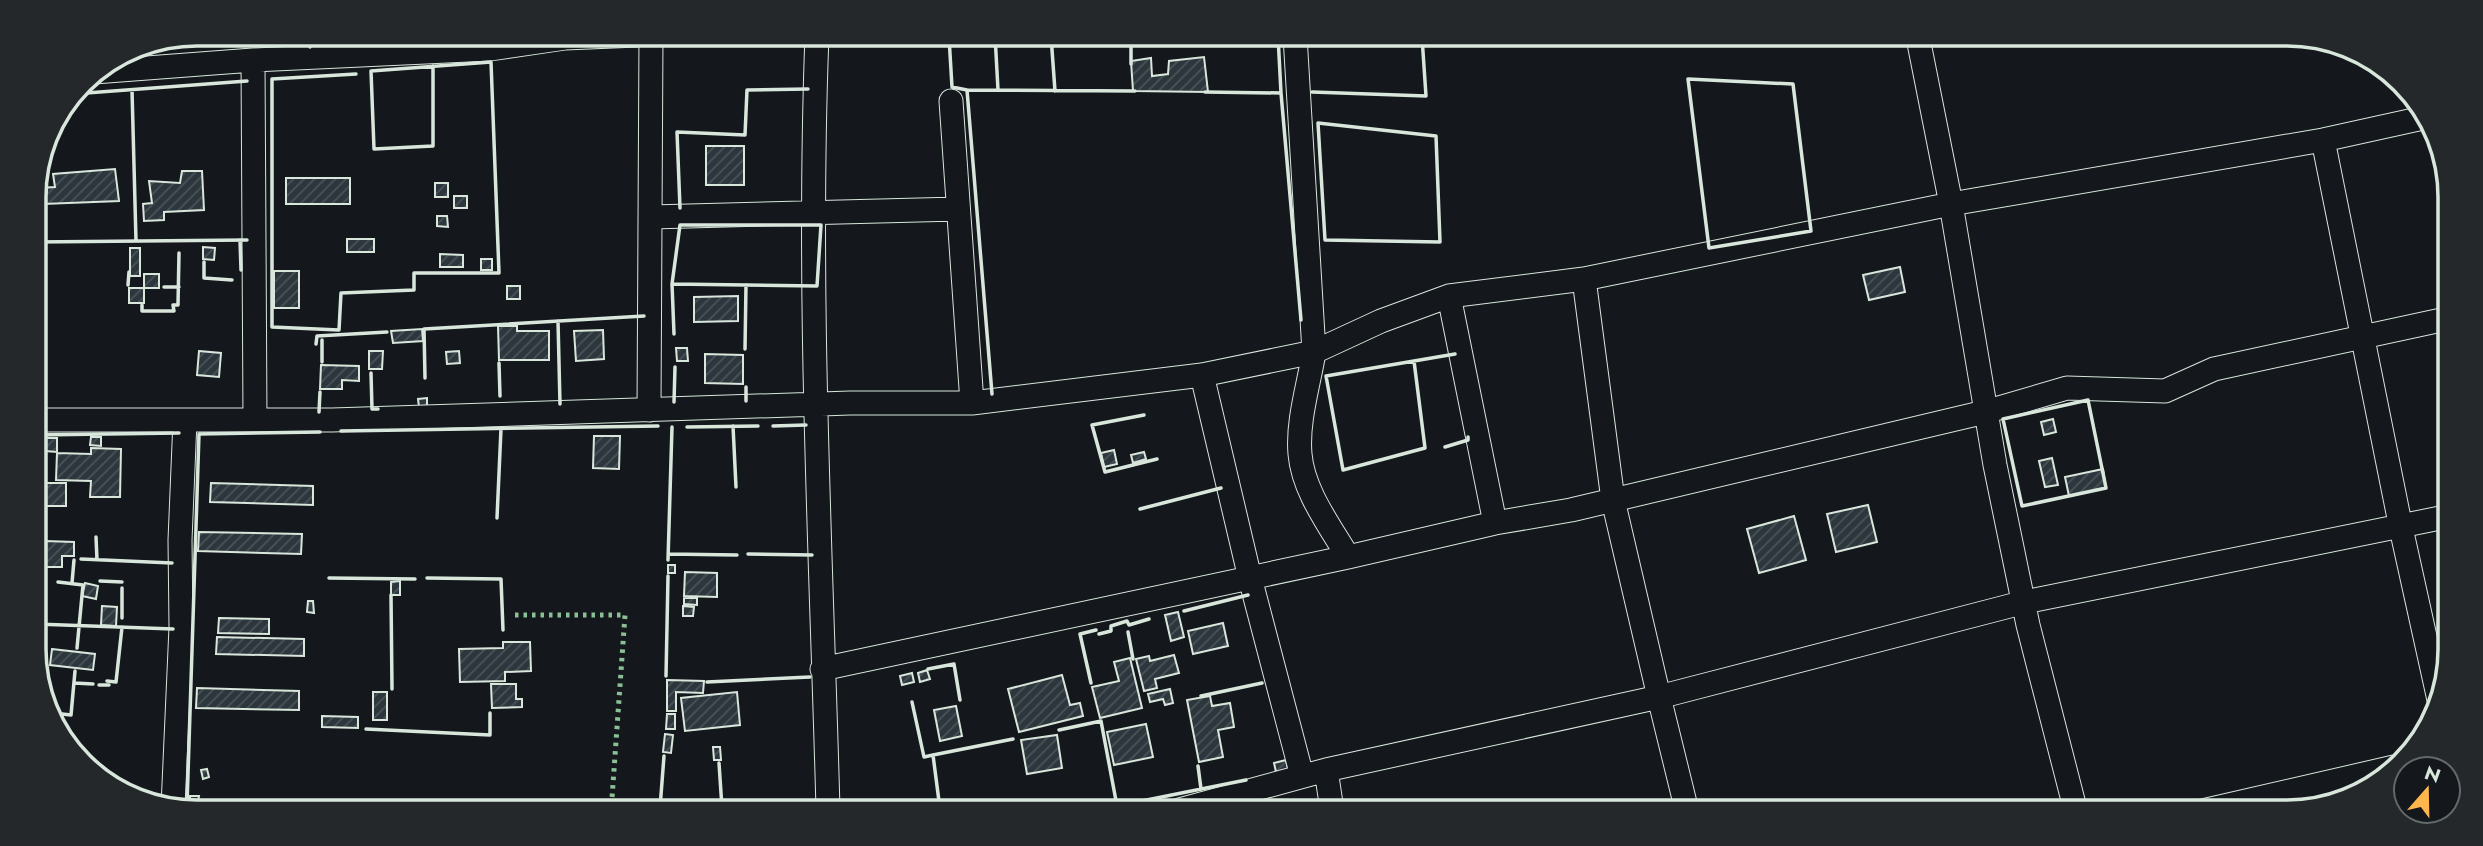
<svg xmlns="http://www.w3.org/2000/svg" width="2483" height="846" font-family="Jost,sans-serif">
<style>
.building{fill:url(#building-hatch);stroke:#d8e6dc;stroke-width:2}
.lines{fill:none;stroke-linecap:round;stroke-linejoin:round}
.minor-casing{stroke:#d8e6dc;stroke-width:25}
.minor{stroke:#14181c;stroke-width:23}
.hedge{stroke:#8ac095;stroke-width:5;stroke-dasharray:3.5 5;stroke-linecap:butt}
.wall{stroke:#d8e6dc;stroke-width:3.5}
.rim{fill:none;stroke:#d8e6dc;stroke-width:3.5}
</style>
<defs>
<pattern id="building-hatch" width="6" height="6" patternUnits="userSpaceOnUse" patternTransform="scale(1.75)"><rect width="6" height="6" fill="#2c363c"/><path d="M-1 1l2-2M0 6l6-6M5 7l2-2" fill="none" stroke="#4a5358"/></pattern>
</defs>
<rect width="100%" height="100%" fill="#14181c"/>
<path class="building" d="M1204,57L1208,92L1133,91L1131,61L1151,58L1152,76L1168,74L1169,61Z
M706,146H744V185H706Z
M115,169L119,201L43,204L38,188L55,187L53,174Z
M182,171H202L204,210L164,212V220L144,221L143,204L152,203L149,181L180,183Z
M286,178H350V204H286Z
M435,183H448V197H435Z
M454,196H467V208H454Z
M437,216H447L448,227L437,226Z
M347,239H374V252H347Z
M203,247L215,248L214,260L203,259Z
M130,248H140V276H130Z
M440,254L463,255V267H440Z
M481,259H492V270H481Z
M1900,267L1905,292L1869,300L1863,275Z
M274,271H299V308H274Z
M144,274H159V288H144Z
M507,286H520V299H507Z
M129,288H144V303H129Z
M738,296V321L694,322V297Z
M498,326H517V331H549V360H499Z
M422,329L423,341L393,343L391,331Z
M603,330L604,359L576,361L574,331Z
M676,348H687L688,361H677Z
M199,351L221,353L219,377L197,375Z
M369,351H383L382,369H369Z
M459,351L460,363L447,364L446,352Z
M705,354L743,355V384L705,383Z
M321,365L359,366V381L342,380V389H320Z
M427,398V407H419L418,399Z
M2053,419L2056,432L2044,435L2041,422Z
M594,436H620L619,469L593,468Z
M91,437H101V446L90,445Z
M45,438H57V452L45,451Z
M91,448L121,449L120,497H90L91,481L56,480L57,453L91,454Z
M1114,450L1117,464L1104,467L1101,453Z
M1144,452L1146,459L1133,463L1131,455Z
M2052,458L2058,485L2045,487L2039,461Z
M2103,469L2106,488L2069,496L2065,477Z
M44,483H66V506H44Z
M211,483L313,486V505L210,502Z
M1868,505L1877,542L1836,552L1827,514Z
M1794,516L1806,560L1759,573L1747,529Z
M199,532L302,534L301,554L198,551Z
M45,541L74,542V556H62V567H45Z
M668,565H675V573H668Z
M685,572L717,573V597L684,596Z
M400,581V595H391V582Z
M85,583L98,586L96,599L82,596Z
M684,598H697V605L684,604Z
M308,601H313L314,613L307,612Z
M102,606L117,607L116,626L101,625Z
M683,606L694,607L693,616H683Z
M1178,612L1184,637L1171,641L1165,615Z
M219,618L269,619V634L218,633Z
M1223,623L1228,646L1193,654L1188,631Z
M217,637L304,639V656L216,654Z
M503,642H530L531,671L505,672V681L460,682L459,649L503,648Z
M52,649L95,654L93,670L50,665Z
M1174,655L1179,673L1155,679L1157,688L1144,691L1136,659L1149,656L1150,661Z
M1130,658L1142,708L1100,718L1092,687L1119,681L1114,662Z
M927,670L930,679L920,682L918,673Z
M912,673L914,682L902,685L900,676Z
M1062,675L1070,705L1080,703L1083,716L1019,732L1008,689Z
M667,680L704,681L703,693L676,692V711H667Z
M491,684H516V699H522V707L492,708Z
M197,688L299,691V710L196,708Z
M1170,689L1173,703L1165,705L1163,699L1150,702L1148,694Z
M373,692H387V720H373Z
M737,692L740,725L685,731L681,698Z
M1210,696L1212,706L1230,703L1234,727L1218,730L1223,757L1199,762L1187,700Z
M956,706L962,736L940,741L934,710Z
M667,714H675V729H666Z
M322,716L358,717V728L322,727Z
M1146,724L1153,757L1114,765L1107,732Z
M665,734L673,735L671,753L663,752Z
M1057,735L1062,768L1027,774L1021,740Z
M713,747H720L721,760H714Z
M1286,760L1288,769L1276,772L1274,763Z
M207,769L209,777L203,779L201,770Z
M190,796H199L198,802L190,801Z"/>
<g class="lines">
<g class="minor-casing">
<path id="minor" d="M817,35C807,293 821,551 828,809
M1918,38L1951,204L1995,465L2028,625L2076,812
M253,60L255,420
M94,72L253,60L490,49L565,38L661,34
M951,101L972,403
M2323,140L2401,528L2439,700
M651,217L958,209
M1449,296L1495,523
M1202,375L1250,578L1302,776
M649,410L651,34
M35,420H332L850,403H972L1202,375L1314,352L1295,36
M1348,557C1330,526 1303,491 1300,454C1297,421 1309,384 1314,352L1381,321L1449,296L1584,279L1951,204L2323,140L2423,118
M822,669L1348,557L1495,523L1571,510L1985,412L2067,388L2165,391L2214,369L2446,319
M1326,770L1332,810
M173,807L181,627L180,540L185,420
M1179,810L1326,770L1659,697L1613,500L1584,279
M1687,811L1659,697L2025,602L2445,517
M2198,812L2394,767"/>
</g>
<use href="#minor" class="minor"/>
<path class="hedge" d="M515,615H625L612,798"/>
<path class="wall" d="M310,34V47
M962,35L949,37L952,87L967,90
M995,35L998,90
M1051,36L1055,91
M1131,36V64
M1278,36L1281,93
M340,45L408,39L407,34
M356,74L272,79V327L339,330L341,293L414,290V273H499L491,62L371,71L374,149L433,146V66
M1688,79L1793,84L1811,231L1709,248Z
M132,90L136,241
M1205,92L1281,93L1301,320
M1312,92L1426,96L1422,37
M73,94L247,81
M1318,123L1436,136L1440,242L1325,240Z
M34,190V186
M680,208L677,132L745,135L747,90L808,89
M680,225H821L817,286L672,284Z
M240,240L241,270
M34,242L247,240
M204,262V278L232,280
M672,284L674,334
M128,285L129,272
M164,287H179
M142,305V311H174L173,305H178L179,253
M558,321L560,404
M322,340V362
M316,344L317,336L387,332
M745,349L746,285
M1414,361L1425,448L1343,470L1326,376L1455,354
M499,363L500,396
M371,373L372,409H378
M425,378L424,329L644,316
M992,394L967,90L1135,91
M2088,400L2106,488L2022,506L2003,419Z
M746,401V387
M674,402L675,367
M319,412L320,392
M1144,415L1092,425L1105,472L1157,459
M733,426L736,487
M773,426L806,425
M687,427L758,426
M341,431L658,426
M35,435L179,433
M1445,447L1468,440V437
M44,478L45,454
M1140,509L1221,488
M497,518L501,429
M96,537L97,560
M668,554L737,555
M748,554L812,555
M81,559L172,563
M668,560L672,427
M329,578L415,579
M427,578L501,579L503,630
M100,581L122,582
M58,582L83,585L77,648
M72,583L74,560
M391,595L392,689
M1184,611L1248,595
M122,618V588
M36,624L173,629
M1128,632L1133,659
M1099,634L1111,631V626L1127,621L1129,625L1149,619
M928,669L954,664L960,700
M666,676L668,576
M107,681L116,682L122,627
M707,682L810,677
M74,683L93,684
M1091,683L1080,634L1096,630
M40,684L44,570
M99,685H109
M1201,696L1262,683
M912,702L924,757L933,755
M53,714H57
M62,714L71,715L75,671
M366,729L490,735V713
M1059,730L1101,721L1117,806
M719,763L722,808
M1198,766L1201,789
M145,802H165
M240,807L187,805L199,434L320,432
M660,808L664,756
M940,809L933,755L1013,739
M1102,809L1246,780"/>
</g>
<path d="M0 0H2483V846H0ZM197 46H2287A151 151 0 0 1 2438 197V649A151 151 0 0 1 2287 800H197A151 151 0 0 1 46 649V197A151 151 0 0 1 197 46Z" fill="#24282b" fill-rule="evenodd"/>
<path class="rim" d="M197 46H2287A151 151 0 0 1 2438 197V649A151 151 0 0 1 2287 800H197A151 151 0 0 1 46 649V197A151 151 0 0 1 197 46Z"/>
<g transform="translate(2427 790) rotate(20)"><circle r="33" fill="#14181c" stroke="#626a69" stroke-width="2"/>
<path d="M0-5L12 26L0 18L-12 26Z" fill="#ffb74d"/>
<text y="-10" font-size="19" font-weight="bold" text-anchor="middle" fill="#d8e6dc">N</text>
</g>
</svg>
